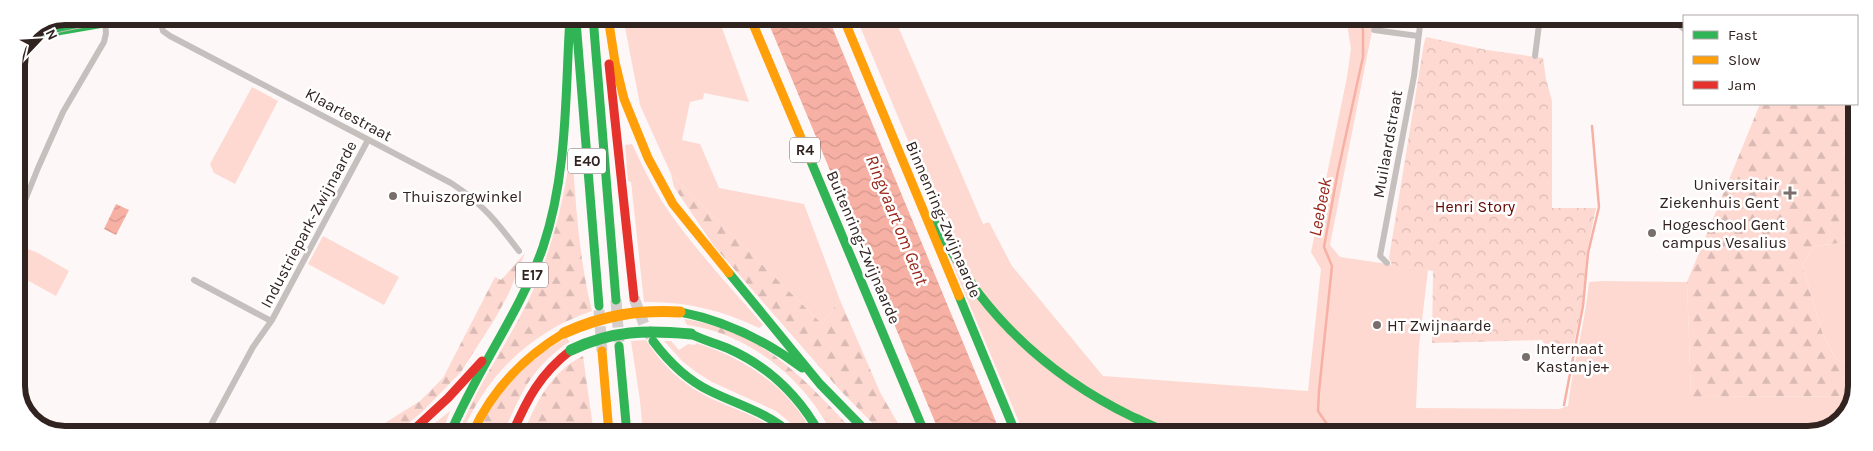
<svg xmlns="http://www.w3.org/2000/svg" width="1873" height="451" font-family="Karla,sans-serif">
<style>
.grass{fill:#fed9d2}
.forest{fill:url(#forest-firs)}
.park{fill:url(#park-crowns)}
.water{fill:url(#water-waves)}
.lines{fill:none;stroke-linecap:round;stroke-linejoin:round}
.stream{stroke:#f7b0a4;stroke-width:2.5}
.highway-tunnel{stroke:#d4cdcc;stroke-width:11;stroke-dasharray:11 5.5;stroke-linecap:butt}
.street{stroke:#c5c0be;stroke-width:6}
.fast{stroke:#30b455;stroke-width:9}
.slow{stroke:#ff9f0a;stroke-width:9}
.jam{stroke:#e5322d;stroke-width:9}
.tram{stroke:#c2bcbb;stroke-width:1}
.fast-bridge{stroke:#30b455;stroke-width:11}
.slow-bridge{stroke:#ff9f0a;stroke-width:11}
.poi-dot{fill:#786e6b;stroke:#fff;stroke-width:2}
.labels{text-anchor:middle;stroke-width:5;stroke-linejoin:round;paint-order:stroke}
.shield{fill:#fff;stroke:#6f6563;stroke-width:1}
.shield-label{font-size:15px;font-weight:bold;fill:#312320}
.street-label{font-size:16px;fill:#312320;stroke:#fff}
.poi-label{font-size:16px;fill:#312320;stroke:#fff;text-anchor:start}
.park-label{font-size:16px;fill:#600601;stroke:#fff}
.water-label{font-size:18px;font-style:italic;fill:#982518;stroke:#fff}
.rim{fill:none;stroke:#312320;stroke-width:6}
</style>
<defs>
<pattern id="forest-firs" width="22" height="20" patternUnits="userSpaceOnUse" patternTransform="scale(1.25)"><rect width="22" height="20" fill="#fed9d2"/><path d="M5 1l3.5 6h-7zM16 11l3.5 6h-7z" fill="#dabab4"/></pattern>
<pattern id="park-crowns" width="20" height="18" patternUnits="userSpaceOnUse" patternTransform="scale(1.25)"><rect width="20" height="18" fill="#fed9d2"/><path d="M2 6a3 3 0 1 1 6 0M12 15a3 3 0 1 1 6 0" fill="none" stroke="#dabab4"/></pattern>
<pattern id="water-waves" width="16" height="10" patternUnits="userSpaceOnUse" patternTransform="scale(1.25)"><rect width="16" height="10" fill="#f7b0a4"/><path d="M0 5q4-4 8 0t8 0" fill="none" stroke="#d4978d"/></pattern>
</defs>
<rect width="100%" height="100%" fill="#fdf8f7"/>
<path class="grass" d="M623,17H718L749,102L704,93L703,99L690,102L682,140L700,144L719,188L804,204L840,300L822,324L671,174L640,105Z
M856,17H894L983,224L989,222L1012,266L1103,376L1308,391L1321,269L1311,252L1347,77L1351,49L1346,17H1366L1372,31L1330,245L1340,257L1428,270L1419,346L1416,408L1559,409L1568,406C1573,364 1585,324 1589,282L1602,281L1687,282L1691,397L1856,396L1840,423L1820,430L1709,435L1024,434L949,256L952,240L941,219Z
M252,87L278,101L235,184L214,173L210,164Z
M632,144C642,165 652,186 665,206C693,248 730,286 763,325L759,328C722,310 685,301 644,302L631,182L628,181L625,145Z
M323,236L399,277L384,305L308,264Z
M1856,241V278H1853L1856,294V334L1848,336V352L1856,355V370L1835,358L1822,332L1802,264L1815,246Z
M16,244L38,253L69,271L56,296L16,274Z
M646,340C662,365 681,383 708,397C733,409 760,416 781,434H643L640,401L631,341Z
M664,341H671L679,350L688,344L695,345L696,343C745,358 790,388 813,434H804L776,411L712,382L696,372L682,361Z"/>
<path class="forest" d="M1760,104H1856V241L1815,246L1802,264L1822,332L1835,358L1856,370V396L1691,397L1687,282Z
M569,161H573C576,212 580,262 592,311C532,331 485,376 462,434H458C476,388 505,347 527,303C549,258 562,211 569,161Z
M671,174L822,324L840,300L880,392L904,434H883L838,388L714,246L674,187Z
M525,253L509,293L496,317L461,372L422,412L396,434H367L420,401L443,378L495,277L501,280Z
M684,319C764,331 804,379 856,434H832C805,379 748,333 687,325Z
M567,337L569,342C530,369 522,392 503,434H476L502,390L531,360Z
M583,356L594,434H523C536,403 551,371 583,356Z
M450,411L442,434H421Z"/>
<path class="park" d="M1426,37L1487,50L1543,58L1546,79L1552,101V208H1596L1587,252L1582,306L1573,347L1547,349L1542,340L1432,343L1433,271L1392,265L1389,258L1424,43Z"/>
<path class="water" d="M766,17H828L1001,434H940Z
M116,204L129,210L116,235L104,229Z"/>
<g class="lines">
<path class="stream" d="M1564,405L1583,306L1588,253L1599,207L1592,126
M1331,430L1318,411L1319,391L1332,266L1324,247L1338,171L1363,57V30L1359,17
M1664,431L1831,426
M1559,435L1560,433
M1569,435L1601,434"/>
<path class="highway-tunnel" d="M634,298L645,327L651,337
M616,300L619,342
M599,310L602,351"/>
<path class="street" d="M159,16L163,31L170,36L451,183C482,203 497,222 519,251
M1669,17L1684,29
M1374,30L1418,36
M1535,56L1540,17
M16,223L38,168L63,112L104,42L106,33L105,23
M1387,263L1380,256L1414,76L1421,17
M194,280L271,321
M206,434L253,347L272,320L368,140"/>
<path class="fast" d="M593,17L616,300
M576,21L599,306
M27,39L63,30L144,16
M810,159L925,434
M933,220C948,245 962,271 979,294C1020,347 1073,388 1133,417C1147,423 1160,430 1175,434
M729,273L820,384L869,434
M959,296L1016,434
M680,312C726,321 765,340 802,368
M691,334C703,340 715,343 727,348C768,366 799,396 820,434
M653,341C668,361 687,380 710,391C738,405 767,412 791,434
M619,346L627,434
M450,434C477,369 520,313 543,247C568,173 565,94 570,17"/>
<path class="slow" d="M608,17L615,62L624,99L648,158L673,204L729,273
M750,17L810,159
M843,17L959,296
M602,351L609,434
M472,434C492,390 522,358 564,333"/>
<path class="jam" d="M609,64L634,298
M409,434L448,398L482,361
M512,434C527,399 540,374 571,350"/>
<path class="tram" d="M26,41C75,26 127,20 178,16"/>
<path class="fast-bridge" d="M571,350C613,330 646,330 691,334"/>
<path class="slow-bridge" d="M564,333C604,315 636,310 680,312"/>
</g>
<g class="poi-dot">
<path d="M1787.5 185.5h5v5h5v5h-5v5h-5v-5h-5v-5h5z"/>
<circle cx="393" cy="196" r="5"/>
<circle cx="1652" cy="233" r="5"/>
<circle cx="1377" cy="325" r="5"/>
<circle cx="1526" cy="357" r="5"/>
</g>
<g class="labels">
<g class="shield">
<rect x="790" y="137.5" width="30" height="25" rx="4"/>
<rect x="568" y="148.5" width="38" height="25" rx="4"/>
<rect x="516" y="262.5" width="32" height="25" rx="4"/>
</g>
<g class="shield-label">
<text x="805" y="155">R4</text>
<text x="587" y="166">E40</text>
<text x="532" y="280">E17</text>
</g>
<g class="street-label">
<text transform="translate(349 114) rotate(28)" y="6">Klaartestraat</text>
<text transform="translate(1387 144) rotate(-80)" y="6">Muilaardstraat</text>
<text transform="translate(944 219) rotate(67)" y="6">Binnenring-Zwijnaarde</text>
<text transform="translate(308 224) rotate(-62)" y="6">Industriepark-Zwijnaarde</text>
<text transform="translate(864 247) rotate(67)" y="6">Buitenring-Zwijnaarde</text>
</g>
<g class="poi-label">
<text x="1779" y="190" text-anchor="end">Universitair<tspan x="1779" dy="18">Ziekenhuis Gent</tspan></text>
<text x="403" y="202">Thuiszorgwinkel</text>
<text x="1662" y="230">Hogeschool Gent<tspan x="1662" dy="18">campus Vesalius</tspan></text>
<text x="1387" y="331">HT Zwijnaarde</text>
<text x="1536" y="354">Internaat<tspan x="1536" dy="18">Kastanje+</tspan></text>
</g>
<g class="park-label">
<text x="1475" y="212">Henri Story</text>
</g>
<g class="water-label">
<text transform="translate(1320 207) rotate(-79)" y="6">Leebeek</text>
<text transform="translate(897 220) rotate(68)" y="6">Ringvaart om Gent</text>
</g>
</g>
<path d="M0 0H1873V451H0ZM65 25H1808A40 40 0 0 1 1848 65V386A40 40 0 0 1 1808 426H65A40 40 0 0 1 25 386V65A40 40 0 0 1 65 25Z" fill="#fff" fill-rule="evenodd"/>
<path class="rim" d="M65 25H1808A40 40 0 0 1 1848 65V386A40 40 0 0 1 1808 426H65A40 40 0 0 1 25 386V65A40 40 0 0 1 65 25Z"/>
<rect x="1683" y="15" width="175" height="90" fill="#ffffff" stroke="#ada7a6"/>
<rect x="1693" y="31" width="25" height="8" fill="#30b455" stroke="#ada7a6"/>
<text x="1728" y="40" font-size="15" fill="#312320">Fast</text>
<rect x="1693" y="56" width="25" height="8" fill="#ff9f0a" stroke="#ada7a6"/>
<text x="1728" y="65" font-size="15" fill="#312320">Slow</text>
<rect x="1693" y="81" width="25" height="8" fill="#e5322d" stroke="#ada7a6"/>
<text x="1728" y="90" font-size="15" fill="#312320">Jam</text>
<g transform="translate(40 40) rotate(65)" stroke="#ffffff" stroke-width="4" paint-order="stroke">
<path d="M0-4L9 19L0 12L-9 19Z" fill="#312320"/>
<text y="-8" font-size="14" font-weight="bold" text-anchor="middle" fill="#312320">N</text>
</g>
</svg>
